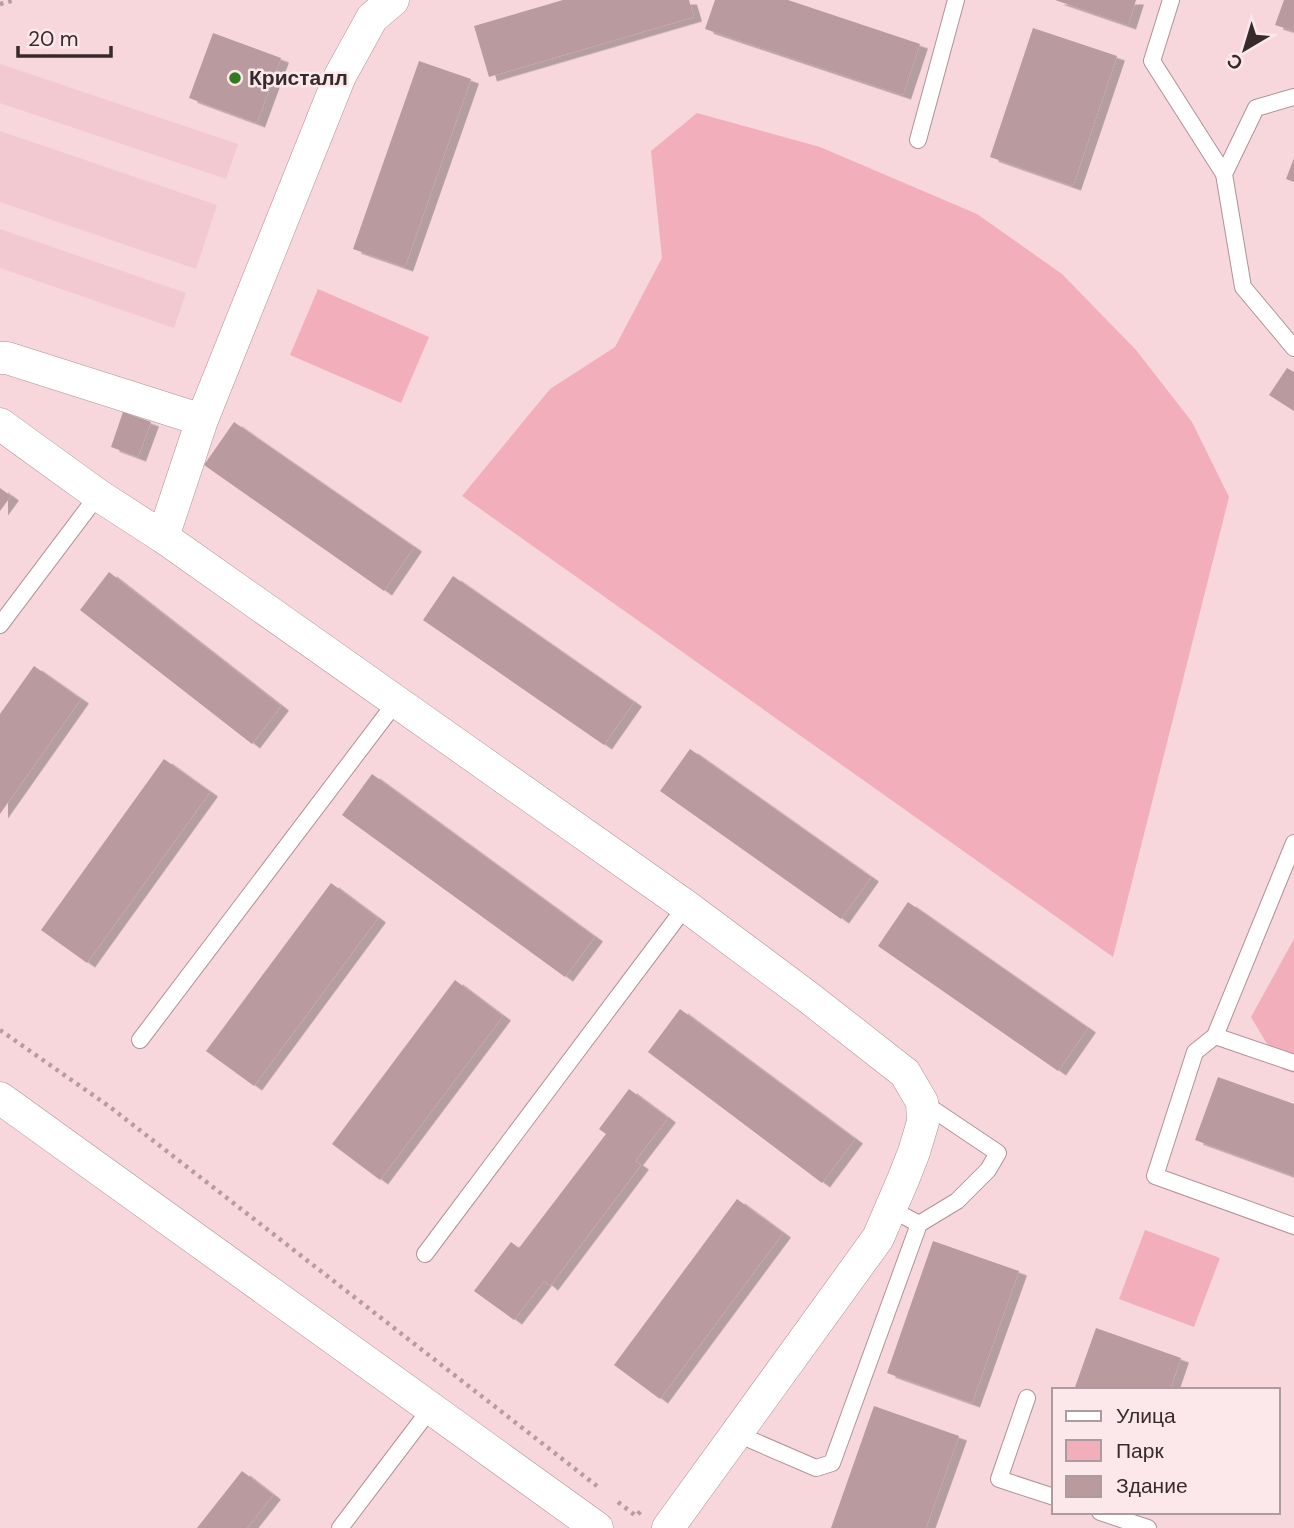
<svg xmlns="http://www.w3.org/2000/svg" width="1294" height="1528" font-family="'DM Sans',sans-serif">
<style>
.built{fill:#f2c9d0}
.green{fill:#f2aebb}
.building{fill:#b89a9f;filter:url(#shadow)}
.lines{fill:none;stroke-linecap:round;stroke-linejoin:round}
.lane-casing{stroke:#b09298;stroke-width:18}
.street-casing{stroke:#b09298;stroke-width:33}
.path{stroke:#b59ca0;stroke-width:4.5;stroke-dasharray:3.5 5;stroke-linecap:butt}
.lane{stroke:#fff;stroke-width:16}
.street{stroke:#fff;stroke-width:32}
.poi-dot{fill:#327a1f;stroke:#fce8eb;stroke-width:2.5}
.labels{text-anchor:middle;stroke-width:5;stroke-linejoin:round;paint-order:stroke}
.poi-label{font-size:21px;font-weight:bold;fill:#372a2d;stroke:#fce8eb;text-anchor:start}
</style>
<defs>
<filter id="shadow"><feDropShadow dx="8" dy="4.5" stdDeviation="0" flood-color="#0004"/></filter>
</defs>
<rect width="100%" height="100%" fill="#f7d7dc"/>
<path class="built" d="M0,64L238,144L226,179L0,103Z
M0,131L217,205L196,269L0,202Z
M0,229L186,293L174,328L0,268Z"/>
<path class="green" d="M697,113L820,147L977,214L1062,274L1136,350L1192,422L1229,497L1113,957L462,496L550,389L615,347L662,258L651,151Z
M318,289L429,337L401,403L290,355Z
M1294,939V1073L1282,1069L1251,1017Z
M1145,1230L1220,1258L1194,1327L1119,1299Z"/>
<path class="building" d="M563,0H689L694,17L489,77L474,26Z
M715,0H788L920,44L903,95L705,29Z
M1055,0H1136L1128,25Z
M1284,0H1294V31L1275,25Z
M1033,28L1117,56L1073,186L990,157Z
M213,33L281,58L257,123L189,98Z
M419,61L471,79L405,267L353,249Z
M1294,158V182L1286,179Z
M1287,368L1294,372V411L1269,395Z
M123,412L151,422L138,457L111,447Z
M234,422L414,547L384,591L204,465Z
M0,488L11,496L0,511Z
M109,572L281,706L252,744L80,610Z
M453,576L634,702L604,745L423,620Z
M34,666L81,699L0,814V714Z
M690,749L871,877L841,919L660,791Z
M164,759L210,792L87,963L41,930Z
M372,774L595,937L565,977L342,815Z
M331,883L378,918L254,1086L206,1051Z
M908,902L1088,1028L1058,1071L878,946Z
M455,980L503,1016L380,1180L332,1144Z
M680,1009L855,1139L822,1183L648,1052Z
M1218,1077L1294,1104V1176L1195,1140Z
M629,1089L668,1118L635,1161L641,1165L550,1286L544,1281L514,1320L474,1291L511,1242L519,1248L606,1134L599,1129Z
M737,1199L783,1233L660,1399L614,1365Z
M933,1241L1019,1271L972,1403L887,1373Z
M1096,1328L1181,1358L1170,1390H1074Z
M874,1406L959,1436L926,1528H831Z
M242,1471L273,1495L247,1528H197Z"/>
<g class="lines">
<g class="lane-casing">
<path id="lane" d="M1171,0L1152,61L1224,174L1243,287L1294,348
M918,140L956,0
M1224,174L1256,108L1294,97
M0,625L98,495
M1215,1036L1294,843
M140,1040L396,702
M1294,1063L1215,1036L1195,1052L1155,1176L1294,1226
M919,1224L957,1201L988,1170L998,1153L922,1102
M425,1254L686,906
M1027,1398L999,1479L1054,1497
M735,1433L816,1468L832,1463L919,1224L891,1209
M1100,1512L1148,1528
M340,1528L431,1408"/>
</g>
<g class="street-casing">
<path id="street" d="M0,358H7L202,420
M0,424L98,495L163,537L686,906L808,997L905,1073L922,1102L923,1122L914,1152L903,1180L878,1238L668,1528
M163,537L202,420L340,76L372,18L393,0
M0,1098L597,1528"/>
</g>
<path class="path" d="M0,4L15,0
M0,1030L110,1107L597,1486
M618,1502L636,1516L641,1511"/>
<use href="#lane" class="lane"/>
<use href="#street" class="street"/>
</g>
<circle class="poi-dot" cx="235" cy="78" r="7"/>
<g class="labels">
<g class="poi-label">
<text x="249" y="85">Кристалл</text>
</g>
</g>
<rect x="1052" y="1388" width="228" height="126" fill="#fce8eb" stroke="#ad9c9f" stroke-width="2"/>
<rect x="1066" y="1411" width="35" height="10" fill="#ffffff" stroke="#ad9c9f" stroke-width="2"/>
<text x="1116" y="1423" font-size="21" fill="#372a2d">Улица</text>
<rect x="1066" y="1440" width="35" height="21" fill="#f2aebb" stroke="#ad9c9f" stroke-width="2"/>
<text x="1116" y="1458" font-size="21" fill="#372a2d">Парк</text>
<rect x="1066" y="1476" width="35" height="21" fill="#b89a9f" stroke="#ad9c9f" stroke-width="2"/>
<text x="1116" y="1493" font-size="21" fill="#372a2d">Здание</text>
<g transform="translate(1245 49) rotate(218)" stroke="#fce8eb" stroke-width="5" paint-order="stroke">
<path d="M0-5L12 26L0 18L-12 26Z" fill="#372a2d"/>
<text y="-10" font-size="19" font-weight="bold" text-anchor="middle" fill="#372a2d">С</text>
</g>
<path d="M18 46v10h93v-10" fill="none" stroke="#372a2d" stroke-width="3.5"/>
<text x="28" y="46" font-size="21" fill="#372a2d" stroke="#fce8eb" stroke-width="5" paint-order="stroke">20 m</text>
</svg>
